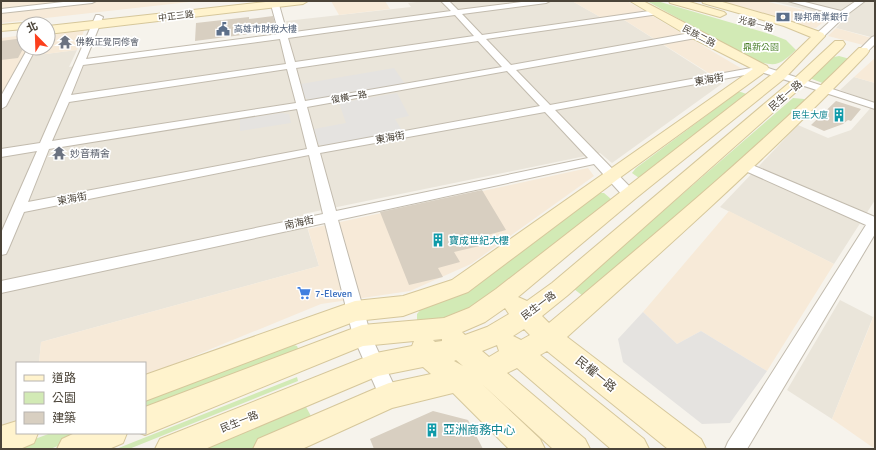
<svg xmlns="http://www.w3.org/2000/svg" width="876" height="450" font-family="Signika,'Noto Sans TC',sans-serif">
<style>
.residential{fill:#eae5da}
.commercial{fill:#f7ead8}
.green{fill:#d2eab5}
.parking{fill:#e5e3e0}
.building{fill:#d8cfc1}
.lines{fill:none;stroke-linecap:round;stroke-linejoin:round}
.street-casing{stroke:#c2bbae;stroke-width:2}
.secondary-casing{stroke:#d6c79b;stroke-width:2}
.street{fill:#fff;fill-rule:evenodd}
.secondary{fill:#fff3cd;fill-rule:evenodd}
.labels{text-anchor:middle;stroke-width:3.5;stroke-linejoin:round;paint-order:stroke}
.far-street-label{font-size:9px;fill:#4b4439;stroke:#fff}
.far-service-label{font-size:9px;fill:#4e5e75;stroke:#fff;text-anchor:start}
.far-worship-label{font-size:9px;fill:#5b616d;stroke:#fff;text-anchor:start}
.far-park-label{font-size:9px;fill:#4a7f2a;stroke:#fff}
.far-culture-label{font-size:9px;fill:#0d838f;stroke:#fff;text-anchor:end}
.street-label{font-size:10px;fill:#4b4439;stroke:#fff}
.worship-label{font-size:10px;fill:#5b616d;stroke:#fff;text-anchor:start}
.culture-label{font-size:10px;fill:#0d838f;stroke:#fff;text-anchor:start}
.shop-label{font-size:10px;fill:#366cbe;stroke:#fff;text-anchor:start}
.near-street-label{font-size:12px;fill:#4b4439;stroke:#fff}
.near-culture-label{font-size:12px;fill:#0d838f;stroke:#fff;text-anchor:start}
</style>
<rect width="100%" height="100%" fill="#f6f3ec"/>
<path class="residential" d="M425,1H572L602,18L618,16L723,83L612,163L600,153L303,214L319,266L41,342L39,363H17V426L1,432V95L22,57L77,50L69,67L291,38L286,21L411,7L408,3Z
M771,1H875V38L836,28L844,19Z
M854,77L875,83V200L834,264L720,207L798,125L828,138L851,130L875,103L840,90Z
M840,300L873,317L832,419L787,390Z"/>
<path class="commercial" d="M1,1H198L1,23Z
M331,1H385L390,9L339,15Z
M572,1H627L744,70L712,75L618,16L602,18Z
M711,1H764L830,16L816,28L805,27Z
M85,28L77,50L22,57L1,95V38L24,35V48H48V32Z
M836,28L875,39V48L828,36Z
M875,58V83L854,77Z
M588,168L594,176L471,264L410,291L321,304L145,376V363H39L41,342L319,266L308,229Z
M729,211L834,264L767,371L701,331L677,344L643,312Z
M875,313V449L832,419Z"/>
<path class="green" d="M647,1H657L773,35L786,40L796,50C779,65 778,67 755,61Z
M839,56L850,59L825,84L812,79L811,78L834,57Z
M738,92H741L749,95L644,177L639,178L632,173L636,168Z
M793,98L804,99L808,102L807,104L583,296L574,289L578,285Z
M600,193H604L611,199L610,202L506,286L452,321L417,322V314L422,308Z
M291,344L297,346L299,351L145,413V398Z
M297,377L298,381L129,449H116Z
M297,406L306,407L311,416L306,426L251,449H192Z
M51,433H93L50,449H8Z"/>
<path class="parking" d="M394,68L405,84L309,100L304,97L301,84Z
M397,93L409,116L395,119L403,132L325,146L318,144L314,129L346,123L339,103Z
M282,113L289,114L291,123L240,131V119Z
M643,312L677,344L701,331L767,371L730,423L702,424L623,362L618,339Z"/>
<path class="building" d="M273,16L276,27L249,31L250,34L195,41L196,23L249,17V19Z
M24,38V47L18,58L1,60V41Z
M836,101L861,109L851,121L848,120L843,124L824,131L811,125Z
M482,190L506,230L484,236L488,244L454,252L460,262L438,268L443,277L409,285L380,212Z
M433,411L468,420L483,449H374L370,439Z"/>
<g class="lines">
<g class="street-casing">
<path id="street" d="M72,1H96L92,3L1,13V9Z
M270,1H278L287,33L451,11L441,1H449L458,10L529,1H550L546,3L462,14L482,35L656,10L660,12L659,14L486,39L511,65L696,32L700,35L696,38L516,70L550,105L762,66L875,103V109L761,72L555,110L634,191L636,194L634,197L629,198L624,197L594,164L338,220L371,336L399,396L396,402L389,405L382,402L353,336L325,223L1,293V281L323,214L309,155L24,212L8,250L6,254L1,255V233L37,151L1,157V149L40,143L96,15H99L103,17L86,59L279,34ZM455,15L474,36L295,62L288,38ZM280,39L286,64L71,95L83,65ZM478,41L502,67L305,101L296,68ZM287,69L296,103L52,141L69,102ZM507,71L540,106L318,147L307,107ZM297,109L307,149L28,202L49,149ZM545,112L588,158L336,211L320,153Z
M788,1H801L841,11L856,1H865L845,16L822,38L819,39L815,36L816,34L837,15Z
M875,36V44L866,53H860L859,51L860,49L872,37Z
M28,48H36L6,106L1,109V96Z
M745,162L875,217V234L747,449H725L728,442L866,225L741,169L739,166L741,163Z"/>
</g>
<g class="secondary-casing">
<path id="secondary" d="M275,1H308L303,4L48,34V26Z
M630,1H643L767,66L769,69L618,179L468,292L403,316L356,321L145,401V375L355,301L403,296L452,280L753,69L692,38Z
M669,1H686L724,12L726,14L720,17L670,3Z
M702,1H719L792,22L823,33L825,36L785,78L636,198L518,297L527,301L552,283L795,78L835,41H843L845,44L843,47L805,84L568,295L542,316L549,323C655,234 761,146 859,48H867L869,51L867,54C772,154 669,245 567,337L701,439L706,449H668L547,351L540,355L644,439L649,449H611L517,368L507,373L585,439L590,449H553L482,384L540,439L545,449H509L453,393L392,408L302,449H253L258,439L379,387L389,383L431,374L423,367L378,376L205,449H155L160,439L376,353L412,346L414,341L363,346L145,435L140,433H145V407L362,325L444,318L469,308L496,289L775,72L811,37L784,26L703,3ZM505,308L509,314L487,327L465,335L462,332L485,322ZM524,329L530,335L521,340L513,336ZM442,339V341L435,342L433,340ZM497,345L499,351L489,357L482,351ZM456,360L463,366L454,361Z
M24,23L28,24H24V29L1,31V25Z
M17,421V433H38L34,443L20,449H1V426Z
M75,433H127L123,443L109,449H57L62,439Z"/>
</g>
<use href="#street" class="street"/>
<use href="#secondary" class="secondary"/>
</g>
<defs>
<g id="bank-bare" transform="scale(1.08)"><path d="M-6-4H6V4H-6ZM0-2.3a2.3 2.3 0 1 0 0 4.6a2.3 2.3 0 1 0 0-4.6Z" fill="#5c6f8a" stroke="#fff" stroke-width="2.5" paint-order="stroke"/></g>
<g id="civic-bare" transform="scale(1.08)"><path d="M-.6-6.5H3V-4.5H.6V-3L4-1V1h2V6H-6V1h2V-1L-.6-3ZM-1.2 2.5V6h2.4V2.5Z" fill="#5c6f8a" stroke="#fff" stroke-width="2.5" paint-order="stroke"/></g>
<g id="temple-bare" transform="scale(1.08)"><path d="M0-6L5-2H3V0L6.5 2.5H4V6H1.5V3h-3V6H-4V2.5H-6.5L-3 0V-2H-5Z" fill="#6b7280" stroke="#fff" stroke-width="2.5" paint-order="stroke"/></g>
<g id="building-bare" transform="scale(1.08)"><path d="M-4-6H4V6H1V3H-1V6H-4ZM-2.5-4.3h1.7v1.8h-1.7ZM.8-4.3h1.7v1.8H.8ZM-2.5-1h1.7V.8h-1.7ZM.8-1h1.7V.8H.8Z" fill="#0f9aa8" stroke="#fff" stroke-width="2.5" paint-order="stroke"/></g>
<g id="supermarket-bare" transform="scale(1.08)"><path d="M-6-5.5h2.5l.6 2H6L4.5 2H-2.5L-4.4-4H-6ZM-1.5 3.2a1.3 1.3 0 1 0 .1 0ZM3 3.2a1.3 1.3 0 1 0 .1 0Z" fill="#3f7fe0" stroke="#fff" stroke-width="2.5" paint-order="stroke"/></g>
</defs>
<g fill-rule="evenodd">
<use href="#bank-bare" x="783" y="17"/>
<use href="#civic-bare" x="223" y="29"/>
<use href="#temple-bare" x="65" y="42"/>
<use href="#building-bare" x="839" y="115"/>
<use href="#temple-bare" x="59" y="153"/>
<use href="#building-bare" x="438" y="240"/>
<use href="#supermarket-bare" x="304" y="293"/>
<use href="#building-bare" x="432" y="430"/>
</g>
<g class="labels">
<g class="far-street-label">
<text transform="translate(176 16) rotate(-7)" y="3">中正三路</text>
<text transform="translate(756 24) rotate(16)" y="3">光華一路</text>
<text transform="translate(699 36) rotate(28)" y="3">民族二路</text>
<text transform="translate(349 97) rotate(-10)" y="3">復橫一路</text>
</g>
<g class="far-service-label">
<text x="794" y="20">聯邦商業銀行</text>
<text x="234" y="32">高雄市財稅大樓</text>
</g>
<g class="far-worship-label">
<text x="76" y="45">佛教正覺同修會</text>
</g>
<g class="far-park-label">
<text x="761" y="50">鼎新公園</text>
</g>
<g class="far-culture-label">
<text x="828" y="118">民生大廈</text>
</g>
<g class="street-label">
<text transform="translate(709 79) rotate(-10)" y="4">東海街</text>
<text transform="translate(785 95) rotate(-41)" y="4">民生一路</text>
<text transform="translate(390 137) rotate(-10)" y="4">東海街</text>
<text transform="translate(72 198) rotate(-11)" y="4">東海街</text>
<text transform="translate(299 222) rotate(-12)" y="4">南海街</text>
<text transform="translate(538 305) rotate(-37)" y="4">民生一路</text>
<text transform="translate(239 421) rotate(-22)" y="4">民生一路</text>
</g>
<g class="worship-label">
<text x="70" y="157">妙音精舍</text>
</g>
<g class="culture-label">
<text x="449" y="244">寶成世紀大樓</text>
</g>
<g class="shop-label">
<text x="315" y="297">7-Eleven</text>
</g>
<g class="near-street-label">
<text transform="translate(596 374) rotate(39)" y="4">民權一路</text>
</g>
<g class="near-culture-label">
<text x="443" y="434">亞洲商務中心</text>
</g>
</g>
<rect width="876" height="450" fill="none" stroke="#4b4439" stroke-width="4"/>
<rect x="16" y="362" width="130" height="72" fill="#ffffff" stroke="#b7b4b0"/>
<rect x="24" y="375" width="20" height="6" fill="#fff3cd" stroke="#b7b4b0"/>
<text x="52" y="382" font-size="12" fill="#4b4439">道路</text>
<rect x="24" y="392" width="20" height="12" fill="#d2eab5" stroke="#b7b4b0"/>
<text x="52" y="402" font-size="12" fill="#4b4439">公園</text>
<rect x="24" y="412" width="20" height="12" fill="#d8cfc1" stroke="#b7b4b0"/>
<text x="52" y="422" font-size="12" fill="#4b4439">建築</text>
<g transform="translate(36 36) rotate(337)"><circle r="19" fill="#ffffff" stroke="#b7b4b0"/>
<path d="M0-3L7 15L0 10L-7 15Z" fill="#fc3f1d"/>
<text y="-6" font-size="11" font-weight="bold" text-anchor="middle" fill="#4b4439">北</text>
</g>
</svg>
